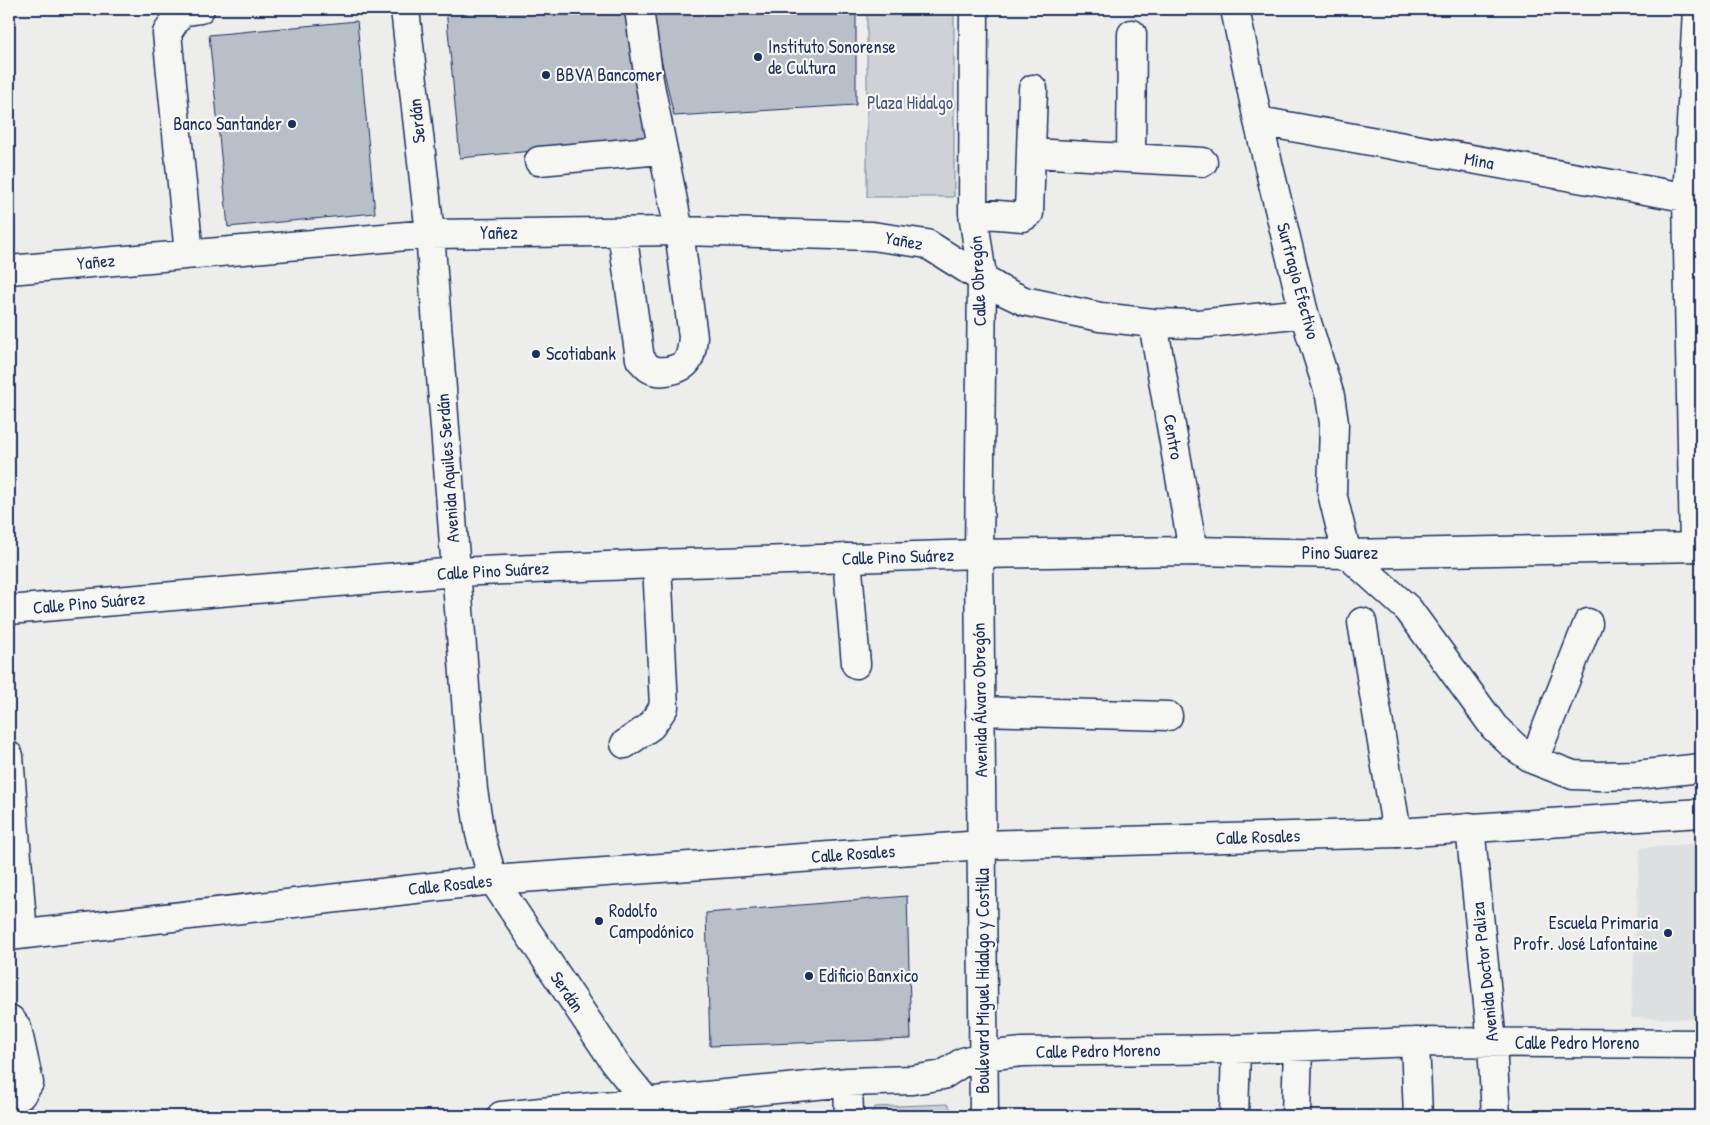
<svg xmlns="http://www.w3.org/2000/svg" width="1710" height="1125" font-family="'Patrick Hand',sans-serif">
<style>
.built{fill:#dde0e1}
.park{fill:#ced2d7;stroke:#74809a}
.building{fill:#b9bfc8;stroke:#1b2f5e}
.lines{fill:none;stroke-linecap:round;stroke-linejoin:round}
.minor-casing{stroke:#1b2f5e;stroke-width:31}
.major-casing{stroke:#1b2f5e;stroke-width:31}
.minor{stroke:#f6f6f2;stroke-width:28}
.major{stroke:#f6f6f2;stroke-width:28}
.poi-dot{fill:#1b2f5e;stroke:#f6f6f2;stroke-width:2}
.labels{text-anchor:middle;stroke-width:4.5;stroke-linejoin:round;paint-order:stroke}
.poi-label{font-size:18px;fill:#1b2f5e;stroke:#f6f6f2;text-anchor:start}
.park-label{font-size:18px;fill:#48587c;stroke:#f6f6f2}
.street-label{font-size:18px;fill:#1b2f5e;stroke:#f6f6f2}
</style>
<rect width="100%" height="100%" fill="#edeeec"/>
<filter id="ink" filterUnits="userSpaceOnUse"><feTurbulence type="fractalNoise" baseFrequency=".02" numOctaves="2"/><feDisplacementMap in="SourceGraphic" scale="10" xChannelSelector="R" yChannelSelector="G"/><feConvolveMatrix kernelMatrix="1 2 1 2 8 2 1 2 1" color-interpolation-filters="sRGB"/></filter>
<g filter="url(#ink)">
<path class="built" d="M1701,843V1019L1631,1018L1640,848Z"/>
<path class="park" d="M867,9H954V197H867Z
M947,1104L957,1116H869L875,1107Z"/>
<path class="building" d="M446,9H634L646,140L460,158Z
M650,9H856V105L674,116Z
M357,21L375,213L228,227L209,35Z
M907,896L911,1039L710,1046L706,913Z"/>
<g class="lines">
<g class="minor-casing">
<path id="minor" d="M405,9L430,234L473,790L480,834L493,880L616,1064L646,1101L648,1116
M974,9L973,213L982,276L979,554L984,1116
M1235,9L1258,121L1304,313L1330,396L1334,423L1332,493L1347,554L1408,609L1494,727L1515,747L1534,760L1573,775L1598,776L1637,775L1701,768
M1258,121L1701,200
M1031,153L1203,162
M1131,158L1132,34
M539,161L661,150
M973,213L1023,217L1029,213L1033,89
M622,232L640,359C643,362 646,366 649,368C659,375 682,370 688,360C692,353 692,345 693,337L679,231L649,80L639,9
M189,254L167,33L181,12L200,9
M9,270L430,234L679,231L872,236L927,244L999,289L1024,301L1100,317L1153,323L1198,324L1304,313
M1153,323L1193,551
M1694,547L1687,199L1697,9
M847,558L856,664
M1362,622L1397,833
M980,711L1168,716
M625,744L651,726L664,707L657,564
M9,756L23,934
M1534,760L1588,623
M1470,827L1492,1043L1496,1116
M9,1020H11L17,1028L29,1083L21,1095L9,1098
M1415,1042L1418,1116
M848,1082L849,1116
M501,1116L848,1082L912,1080L943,1075L963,1062L983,1056L1023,1052L1236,1049L1415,1042L1701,1044
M1234,1116L1236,1049
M1296,1116L1298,1047"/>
</g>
<g class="major-casing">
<path id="major" d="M9,610L456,572L657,564L979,554L1193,551L1347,554L1701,547
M9,936L493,880L982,845L1397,833L1701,813"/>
</g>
<use href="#minor" class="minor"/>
<use href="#major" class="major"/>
</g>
</g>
<g class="poi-dot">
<circle cx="758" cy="57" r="5"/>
<circle cx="546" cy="75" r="5"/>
<circle cx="292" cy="124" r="5"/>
<circle cx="536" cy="354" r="5"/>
<circle cx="599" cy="921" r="5"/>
<circle cx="1668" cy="933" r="5"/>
<circle cx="809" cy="976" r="5"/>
</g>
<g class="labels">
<g class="poi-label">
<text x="768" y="53">Instituto Sonorense<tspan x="768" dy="21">de Cultura</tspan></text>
<text x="556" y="81">BBVA Bancomer</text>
<text x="282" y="130" text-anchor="end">Banco Santander</text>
<text x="546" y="360">Scotiabank</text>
<text x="609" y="917">Rodolfo<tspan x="609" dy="21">Campodónico</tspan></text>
<text x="1658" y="929" text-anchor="end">Escuela Primaria<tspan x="1658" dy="21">Profr. José Lafontaine</tspan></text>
<text x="819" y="982">Edificio Banxico</text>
</g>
<g class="park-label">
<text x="910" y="109">Plaza Hidalgo</text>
</g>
<g class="street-label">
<text transform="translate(417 121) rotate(-96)" y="6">Serdán</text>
<text transform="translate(1479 161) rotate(10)" y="6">Mina</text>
<text x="499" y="239">Yañez</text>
<text transform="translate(904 241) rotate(10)" y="6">Yañez</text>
<text transform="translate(96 262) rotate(-5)" y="6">Yañez</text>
<text transform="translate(978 281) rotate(-93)" y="6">Calle Obregón</text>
<text transform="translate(1298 281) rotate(75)" y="6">Surfragio Efectivo</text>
<text transform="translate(1173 437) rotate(80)" y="6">Centro</text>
<text transform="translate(448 468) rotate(-94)" y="6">Avenida Aquiles Serdán</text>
<text x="1340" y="559">Pino Suarez</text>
<text transform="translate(898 557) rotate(-2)" y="6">Calle Pino Suárez</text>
<text transform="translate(493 571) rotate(-3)" y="6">Calle Pino Suárez</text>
<text transform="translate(89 603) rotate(-5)" y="6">Calle Pino Suárez</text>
<text transform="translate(980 700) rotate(-91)" y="6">Avenida Álvaro Obregón</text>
<text transform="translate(1258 837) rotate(-2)" y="6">Calle Rosales</text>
<text transform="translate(853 854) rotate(-4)" y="6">Calle Rosales</text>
<text transform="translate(450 885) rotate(-6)" y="6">Calle Rosales</text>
<text transform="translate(1485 972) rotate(-96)" y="6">Avenida Doctor Paliza</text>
<text transform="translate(983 981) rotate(-90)" y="6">Boulevard Miguel Hidalgo y Costilla</text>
<text transform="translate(567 992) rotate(56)" y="6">Serdán</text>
<text x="1577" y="1049">Calle Pedro Moreno</text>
<text transform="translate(1098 1051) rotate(-1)" y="6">Calle Pedro Moreno</text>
</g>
</g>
<rect width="1710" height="1125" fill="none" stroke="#f6f6f2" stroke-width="30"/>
<rect x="15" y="15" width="1680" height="1095" fill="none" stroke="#1b2f5e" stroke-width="2" filter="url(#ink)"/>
</svg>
